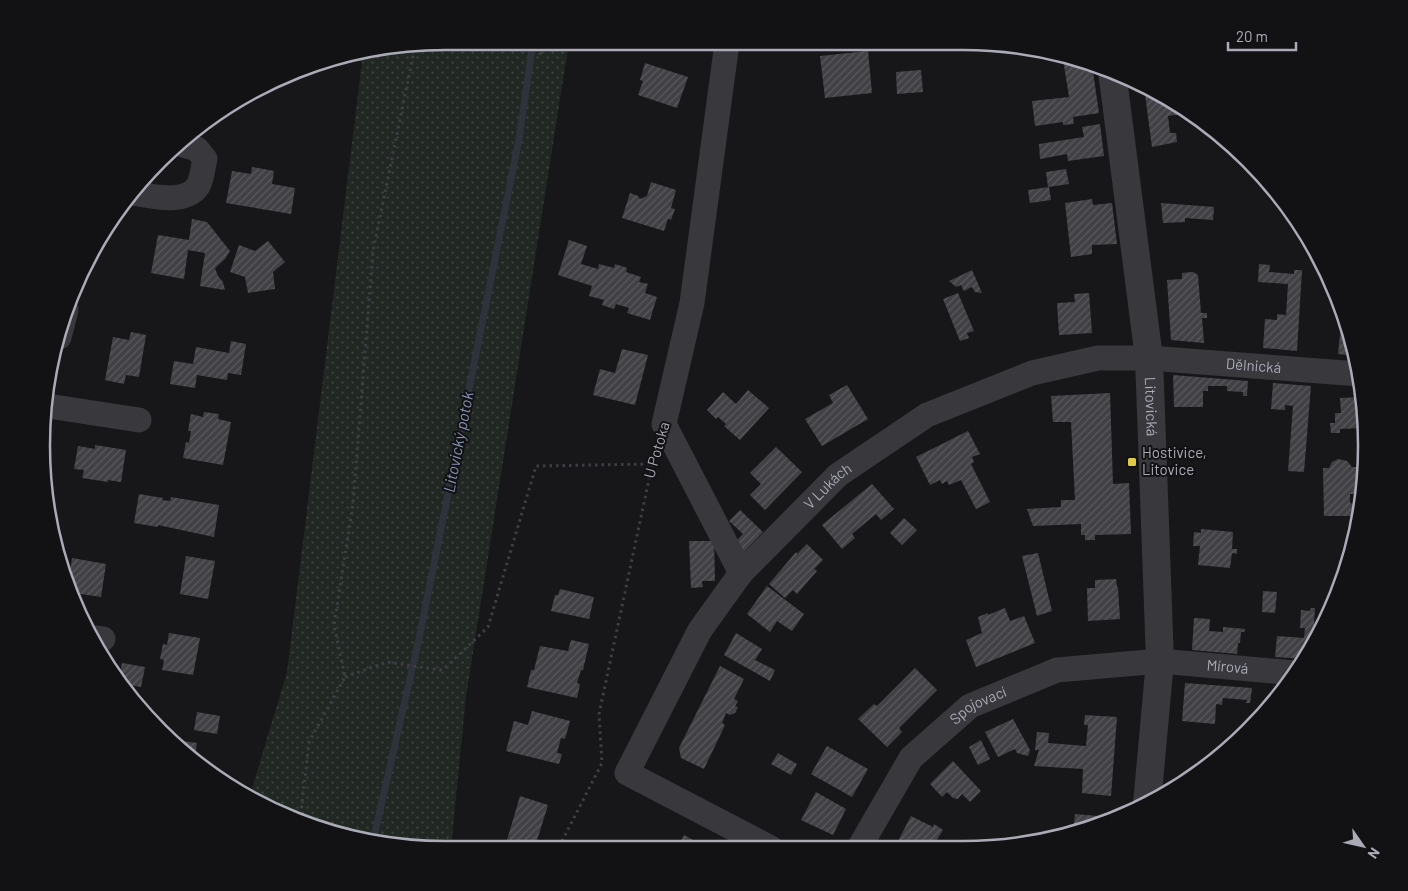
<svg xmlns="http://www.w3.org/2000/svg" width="1408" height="891" font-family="Barlow,sans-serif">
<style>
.grass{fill:url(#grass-dots)}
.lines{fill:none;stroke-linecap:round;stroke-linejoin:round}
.stream{stroke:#2e323b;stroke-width:7}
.building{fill:url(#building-hatch)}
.path{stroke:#3e3e44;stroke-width:3;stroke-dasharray:2.5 4;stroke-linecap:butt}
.minor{stroke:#38383d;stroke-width:25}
.tertiary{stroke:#38383d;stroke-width:28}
.poi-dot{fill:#e1ca45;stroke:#121113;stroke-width:2}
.labels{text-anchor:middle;stroke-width:4;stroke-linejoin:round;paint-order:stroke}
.street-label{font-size:15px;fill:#aaabb7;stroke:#121113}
.poi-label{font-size:15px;fill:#aaabb7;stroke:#121113;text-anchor:start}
.water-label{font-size:16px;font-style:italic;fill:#8492af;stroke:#121113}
.rim{fill:none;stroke:#aaabb7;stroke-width:2.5}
</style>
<defs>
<pattern id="grass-dots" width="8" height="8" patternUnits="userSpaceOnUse" patternTransform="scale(1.25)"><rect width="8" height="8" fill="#212823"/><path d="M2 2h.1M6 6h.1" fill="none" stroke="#3f4441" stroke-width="1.8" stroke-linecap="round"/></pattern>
<pattern id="building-hatch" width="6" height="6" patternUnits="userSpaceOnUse" patternTransform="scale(1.25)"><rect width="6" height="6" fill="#414045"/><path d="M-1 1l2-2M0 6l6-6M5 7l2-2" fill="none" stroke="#5a595e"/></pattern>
</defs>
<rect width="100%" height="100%" fill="#171618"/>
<path class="grass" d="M446,41L569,42L466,697L451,847L393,846L291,819L250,795L287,672L362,62L350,57Z"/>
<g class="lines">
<path class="stream" d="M373,841L419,639L519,139L533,42"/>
</g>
<path class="building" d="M661,43H687L685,50Z
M868,51L872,93L825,98L820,56Z
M1063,59H1067L1092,65L1099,113L1073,117L1074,124L1063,125V122L1035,126L1032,101L1069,97Z
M645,63L688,77L677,108L638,95L643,81L640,80Z
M921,70L923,92L897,94L896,72Z
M1144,87L1189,113L1168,116L1170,133H1176L1177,142L1152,147Z
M1100,124L1104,156L1068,161L1067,154L1040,159L1039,144L1084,137L1082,127Z
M252,167L274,171L272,184L295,188L291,214L226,203L232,171L251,174Z
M1066,169L1069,184L1048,187L1046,172Z
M651,182L676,190L671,208L675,209L671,220L668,219L664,231L622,218L630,193L638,196L640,199L647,196Z
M1049,187L1051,200L1030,203L1028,190Z
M1092,199L1093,205L1112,203L1117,244L1092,245V254L1071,257L1065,203Z
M1161,203L1214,207L1213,220L1185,218V222L1163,223Z
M192,219L207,222L230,251L225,259L215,268L218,276L223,282L225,290L200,286L205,253L188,250L184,279L151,273L158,235L189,240Z
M569,240L587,246L581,264L598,269L599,264L614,268L615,264L627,268L626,272L641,277L639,282L648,284L645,293L657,297L650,320L627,313L629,308L616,304L614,309L602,305L604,300L589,296L592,286L558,275Z
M268,241L285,262L273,272L275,289L248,293L245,277L230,272L239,245L255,251Z
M1259,264L1270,265L1269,272L1294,274V270H1302L1297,351L1263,348L1265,319L1277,320V314L1286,315L1288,284L1258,282Z
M972,270L982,293L975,292L972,287L964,291L961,285L956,287L949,281Z
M1193,272L1198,275L1201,313H1207V318H1202L1204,343L1171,340L1167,280L1182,279V273Z
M958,293L974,331L967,333L969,338L960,341L943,299Z
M1089,293L1092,333L1059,335L1057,303L1075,302L1074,294Z
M1341,326L1348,327L1355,356L1338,354Z
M131,332L146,335L139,377L126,375L124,384L105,380L113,337L129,340Z
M231,341L246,344L241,375L228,373L227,380L197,375L195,388L170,384L174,361L193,364L196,347L229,353Z
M622,349L648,355L635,405L593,395L600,369L615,373Z
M1173,375L1248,381L1247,396H1243V392L1227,391V386H1208V391H1203V407H1174Z
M1273,383L1311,386L1304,472L1288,471L1293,406L1285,405V410L1271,409Z
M847,385L868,419L822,446L805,419L833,403L829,395Z
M748,390L769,408L740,440L724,426L726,424L718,417L716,419L707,410L723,392L736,404Z
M1110,393L1113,484L1129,483L1131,534L1095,535V540H1085V535H1081V524L1033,526L1027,509L1061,507V500H1075L1071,422H1053L1051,396Z
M1363,397L1364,428L1340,429V433H1331L1330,423H1335V413H1341L1340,398Z
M204,412L219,414L218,419L231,422L223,465L183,458L186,442L189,443L191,431H188L191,414L203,417Z
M968,431L980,454L972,457L974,462L971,464L990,502L976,509L961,480L949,485L947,481L942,484L940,480L930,485L916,457Z
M95,445L126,450L121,482L108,480V482L82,478L84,470L74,469L78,446L95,449Z
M776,447L802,472L765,510L750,495L761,484L750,473Z
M1338,459L1347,461L1352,467H1358V475L1362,477L1363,482L1362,485L1358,486L1359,494H1350V503L1353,504V516H1324L1323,468H1329L1332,462Z
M872,484L894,509L881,520L876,514L852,534L855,538L842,549L822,525Z
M139,494L163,498L162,500L170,501L171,497L219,505L214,537L158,525V527L134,523Z
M740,510L763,532L744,552L737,540L743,534L729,521Z
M904,518L917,530L902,545L890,533Z
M1201,529L1233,532L1232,549H1237V554L1232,553L1230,568L1198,565L1200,546H1193L1194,532L1201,533Z
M689,541H714L715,581H702L703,587L691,588Z
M807,544L823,560L814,569L817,571L797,594L793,590L785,598L769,584L796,552L797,554Z
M1038,553L1052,611L1037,616L1022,556Z
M186,556L215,561L208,599L180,594Z
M72,558L106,564L101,597L74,593L69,580Z
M1116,579L1117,587H1118L1120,619L1088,621L1087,588H1095V580Z
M767,586L804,614L792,631L777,621L770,632L747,614Z
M560,589L594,597L589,619L551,611L555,595H558Z
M1263,591L1277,592L1275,613L1262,612Z
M1005,608L1010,621L1024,616L1035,643L976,667L966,640L982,633L978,617L988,613V615Z
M1311,608H1315L1313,637H1317L1304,659L1275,657L1277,636L1304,638L1305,628H1300L1301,610L1310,611Z
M1194,618L1210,619L1209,631L1223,632V627L1245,629L1244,632H1241L1240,643H1238L1237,654L1192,650Z
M169,633L200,638L193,675L162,670L164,660L160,659L163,644L167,645Z
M736,633L762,649L755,660L775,670L770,681L724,655Z
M571,640L589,644L583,670H581L577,683L580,684L577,698L527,687L531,670H534L540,646L568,651Z
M122,663L145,667L141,687L122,684L119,681Z
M720,666L744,679L734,699L738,701L735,706L738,707L735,713L730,715L726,713L722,723L725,725L704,769L681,758L679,748Z
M915,668L937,690L899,728L902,732L887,747L858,719L874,704L877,706Z
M1185,683L1252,688L1250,703H1246L1247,700L1223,698L1222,705L1216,704L1215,724L1182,721Z
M532,711L570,721L565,739L561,738L557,753L562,754L559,764L506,751L514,721L528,725Z
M197,712L220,716L217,734L194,730Z
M1085,715L1117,717L1111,796L1082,793L1083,769L1034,766L1039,750H1035L1037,732L1049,733L1048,743L1086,746L1088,725H1084Z
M1013,719L1030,750L1028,756L1017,753L1015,749L998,757L985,732Z
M175,740L197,743L194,760Z
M981,740L990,759L978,765L969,747Z
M827,746L868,769L852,797L811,774Z
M778,753L797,764L791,775L771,764Z
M953,761L981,791L970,802L962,794L958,799L953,798L947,792L942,797L930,784Z
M816,792L846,809L833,835L801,820Z
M520,796L548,805L535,847H505Z
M1075,814L1109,817V820L1073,834Z
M911,816L933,827L934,824L943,830L933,846L927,842L923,849H908L897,843Z
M684,835L707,848H677Z"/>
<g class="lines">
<path class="path" d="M540,55L542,42
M345,677L387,662L440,670L445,668L488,627L536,466L651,464
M300,821L309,742L345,677L334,625L353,504L373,251L415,46
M559,847L602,763L599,714L654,456"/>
<g class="minor">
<path d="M727,43L692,303L664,424L741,573"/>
<path d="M132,193C151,196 185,205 198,186C202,179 203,167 205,159L197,149L183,145"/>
<path d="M59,337L66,310"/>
<path d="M48,406L139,420"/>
<path d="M95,638L103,639"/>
<path id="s1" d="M771,848L627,773L700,630L741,573L838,475L927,415L1032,373L1098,358H1149L1359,374"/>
<path id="s2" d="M859,848L911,758L970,706L1057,670L1160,661L1295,673"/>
</g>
<path class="tertiary" id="s3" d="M1112,71L1149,358L1160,661L1147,804"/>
</g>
<rect class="poi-dot" x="1127" y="457" width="10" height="10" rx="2.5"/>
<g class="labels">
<g class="street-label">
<text dy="5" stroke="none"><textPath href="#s1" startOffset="975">Dělnická</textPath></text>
<text dy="5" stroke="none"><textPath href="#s3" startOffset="338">Litovická</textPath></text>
<text transform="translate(657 450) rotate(-74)" y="5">U Potoka</text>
<text dy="5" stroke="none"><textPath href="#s1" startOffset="516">V Lukách</textPath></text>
<text dy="5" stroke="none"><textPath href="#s2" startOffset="448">Mírová</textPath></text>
<text dy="5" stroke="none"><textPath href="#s2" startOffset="190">Spojovací</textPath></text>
</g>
<g class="poi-label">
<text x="1142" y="458">Hostivice,<tspan x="1142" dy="17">Litovice</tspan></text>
</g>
<g class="water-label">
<text transform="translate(458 442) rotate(-79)" y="6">Litovický potok</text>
</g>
</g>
<path d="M0 0H1408V891H0ZM445 50H963A395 395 0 0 1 1358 445V446A395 395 0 0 1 963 841H445A395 395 0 0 1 50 446V445A395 395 0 0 1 445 50Z" fill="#121113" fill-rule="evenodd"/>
<path class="rim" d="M445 50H963A395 395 0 0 1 1358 445V446A395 395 0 0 1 963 841H445A395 395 0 0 1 50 446V445A395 395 0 0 1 445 50Z"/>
<g transform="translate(1363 846) rotate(124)" stroke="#121113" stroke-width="4" paint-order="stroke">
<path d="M0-4L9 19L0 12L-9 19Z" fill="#aaabb7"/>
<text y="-8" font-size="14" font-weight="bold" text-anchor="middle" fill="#aaabb7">N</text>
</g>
<path d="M1228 42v8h68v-8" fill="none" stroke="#aaabb7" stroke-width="2.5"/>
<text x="1236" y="42" font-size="15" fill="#aaabb7" stroke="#121113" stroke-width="4" paint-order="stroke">20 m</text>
</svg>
